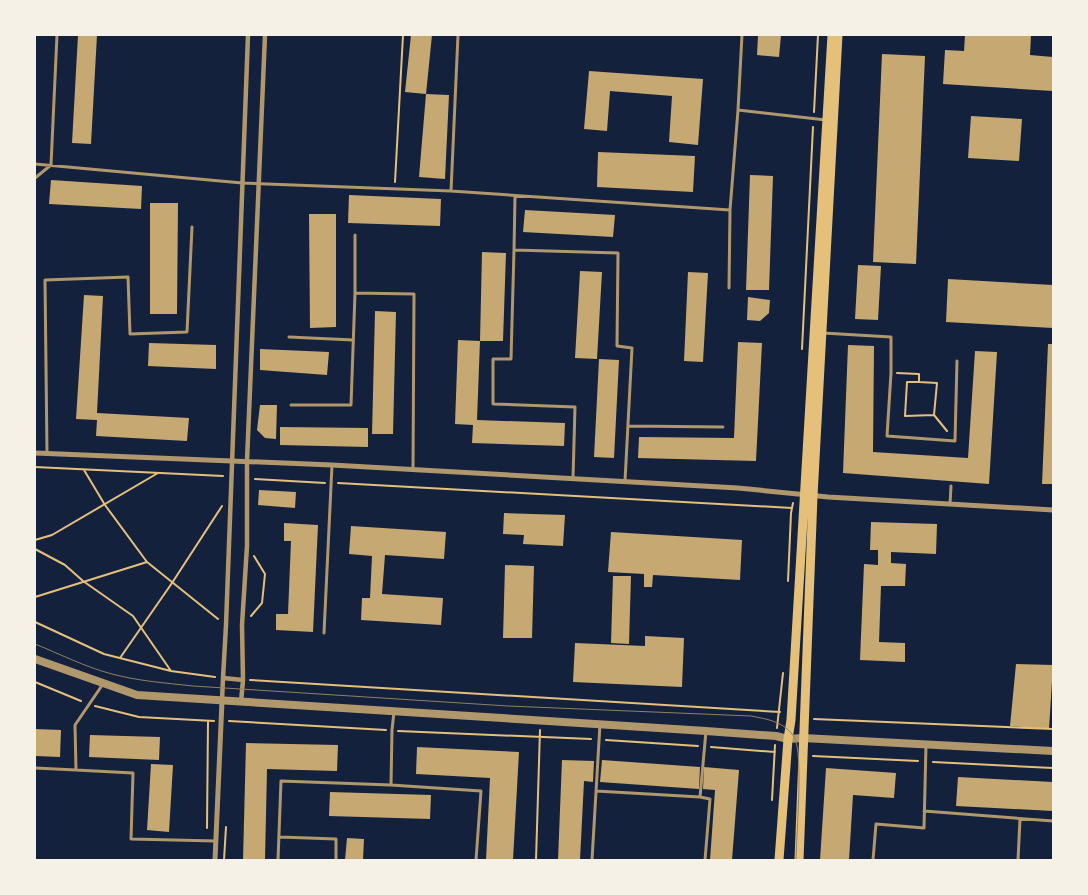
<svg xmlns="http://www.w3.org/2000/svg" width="1088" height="895" font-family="'Exo 2',sans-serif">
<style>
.building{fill:#c6a872}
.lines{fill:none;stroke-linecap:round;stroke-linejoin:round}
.path{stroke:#e5c07b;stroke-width:2}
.service{stroke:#b1986c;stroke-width:3}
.pedestrian{stroke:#b1986c;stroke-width:4.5}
.minor{stroke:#b1986c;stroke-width:5}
.tertiary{stroke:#b1986c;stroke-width:8}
.secondary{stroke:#e5c07b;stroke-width:9}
.tram{stroke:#918062;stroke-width:1}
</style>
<rect width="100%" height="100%" fill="#14213d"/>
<path class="building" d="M78,35H97L91,144L72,143Z
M411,35H432L426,94L405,92Z
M758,35H781L779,57L757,55Z
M965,35H1031L1030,55L1053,57V91L943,84L945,50L964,51Z
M882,54L925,56L916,264L873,262Z
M589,71L703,79L698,145L669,142L672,96L610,91L607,131L584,129Z
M426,94L449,95L445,179L419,177Z
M971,116L1022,119L1019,161L968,158Z
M598,152L695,156L693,192L597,187Z
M750,175L773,176L769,290H746Z
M51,180L142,186L141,209L49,204Z
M349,195L441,199L440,226L348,223Z
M150,203H178L177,314H150Z
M525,210L615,215L613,237L523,232Z
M309,214H336V327L310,328Z
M482,252L506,253L503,341H480Z
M858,265L881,266L878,320L855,319Z
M580,271L602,272L597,359L575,358Z
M688,272L708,273L703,362L684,361Z
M948,279L1053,285V328L946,322Z
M84,295L103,296L97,413L189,418L187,441L96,436L97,420L76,419Z
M748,297L770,300L769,313L760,321L747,320Z
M375,311L396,312L393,434H372Z
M458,340L480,341L477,420L565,423L564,446L472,443L473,425L455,424Z
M738,342L762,343L756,461L638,458L639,437L734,438Z
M149,343L216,345V369L148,366Z
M1048,344H1053V484H1042Z
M848,345L874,346L873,452L968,458L975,351L997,352L989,484L843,473Z
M260,349L329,352L327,375L260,370Z
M599,359L619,360L614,458L594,457Z
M260,405H277L276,439L265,438L257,430Z
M280,427L368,428V447L280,445Z
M259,490L296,492L295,508L258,505Z
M504,513L565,515L563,546L523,544L524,535L503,534Z
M871,522L937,524L936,554L891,552V563L906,564L905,586H881L879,642L905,643V662L860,660L864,564L878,565V550H870Z
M284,523L318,525L313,632L276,630V614H288L291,541H284Z
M351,526L446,532L444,559L385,555L382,594L443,598L441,625L361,620L362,598H370L372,556L349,554Z
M611,532L742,540L740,580L653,575L652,587H644V574L608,572Z
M505,565L534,566L532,638H503Z
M613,576H631L629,644L611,643Z
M645,636L684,638L682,687L573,682L575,643L645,646Z
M1016,664L1053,665L1049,729L1010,726Z
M35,729L61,730L60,757L35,756Z
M90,735L160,737L159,760L89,757Z
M246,743L338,745L337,771L267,769L265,860H243Z
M417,747L519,752L513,860H486L490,778L416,774Z
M562,760L594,761L593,782L584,781L580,860H558Z
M602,760L700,767L699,789L600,782Z
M151,764L173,765L169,832L147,830Z
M704,767L739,770L732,860H710L715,790L703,789Z
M826,768L896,773L894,798L853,795L849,860H820Z
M958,777L1053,782V811L956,806Z
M330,792L431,795L430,819L329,816Z
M347,838L364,839L363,860H345Z"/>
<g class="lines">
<path class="path" d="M814,112L818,35
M395,182L403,35
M802,349L813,127
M897,373L919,374V382L937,383L934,415L947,431
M919,382H907L905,416L934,415
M35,467L223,476
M84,470L105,505L147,562L218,619
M255,479L325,483
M338,483L792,508
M35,540L52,535L158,473
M35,549L65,565L83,581L133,616L171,671
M788,581L791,513L793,503
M35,597L147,562
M251,616L262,603L265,574L254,556
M35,622L104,654L171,671L215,677
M120,658L172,583L222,506
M250,680L780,712
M35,682L81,701
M95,706L139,717L214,721
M814,719L1053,729
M229,721L386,730
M777,728L783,673
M398,731L591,739
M606,740L698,746
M711,747L775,752
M813,756L918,761
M933,762L1053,768
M772,800L775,745
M207,828L208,721
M224,860L226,827
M536,860L540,730"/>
<path class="service" d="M742,35L738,110L826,120
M35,164L242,183L451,191L730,210L738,110
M35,178L51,165L57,35
M451,191L458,35
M515,196L514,250L618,253L617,346L632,348L625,481
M355,235V293
M514,250L511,359H493V404L575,407L573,478
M729,288L730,210
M823,333L891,337V373L887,436L955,441L957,361
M289,337L353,340
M291,405H351L355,293L414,294L413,469
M628,426L723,427
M47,453L45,280L128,277L130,334L187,332L192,227
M950,504L951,486
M324,633L332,465
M394,712L392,730L391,785L481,791L476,860
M35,768L76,770L75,725L103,684
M76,770L133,773L131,839L216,841
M596,791L700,797
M924,811L1053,821
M280,837L336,839V860
M278,860L281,781L391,785
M592,860L600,724
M705,860L710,799L700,797L706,731
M873,860L876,824L924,828L926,745
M1018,860L1020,819"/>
<path class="pedestrian" d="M248,35L226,625L223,678L243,680L242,625L247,546V461L265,35
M222,701L223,678
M241,702L243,680"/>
<path class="minor" d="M35,453L332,465L738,488L828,497L1053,510
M215,860L222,701"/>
<path class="tertiary" d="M35,659L137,695L706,731L776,736L788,739L803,738L1053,751"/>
<path class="secondary" d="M779,860L788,739L791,720L832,35
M799,860L813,496L838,35"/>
<path class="tram" d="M35,644C60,654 85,667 112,674C138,681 166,683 193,686L508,706L751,716C767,719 785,722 794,737C804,753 796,837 796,860"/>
</g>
<rect width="1088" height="895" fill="none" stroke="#f6f1e7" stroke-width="72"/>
</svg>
